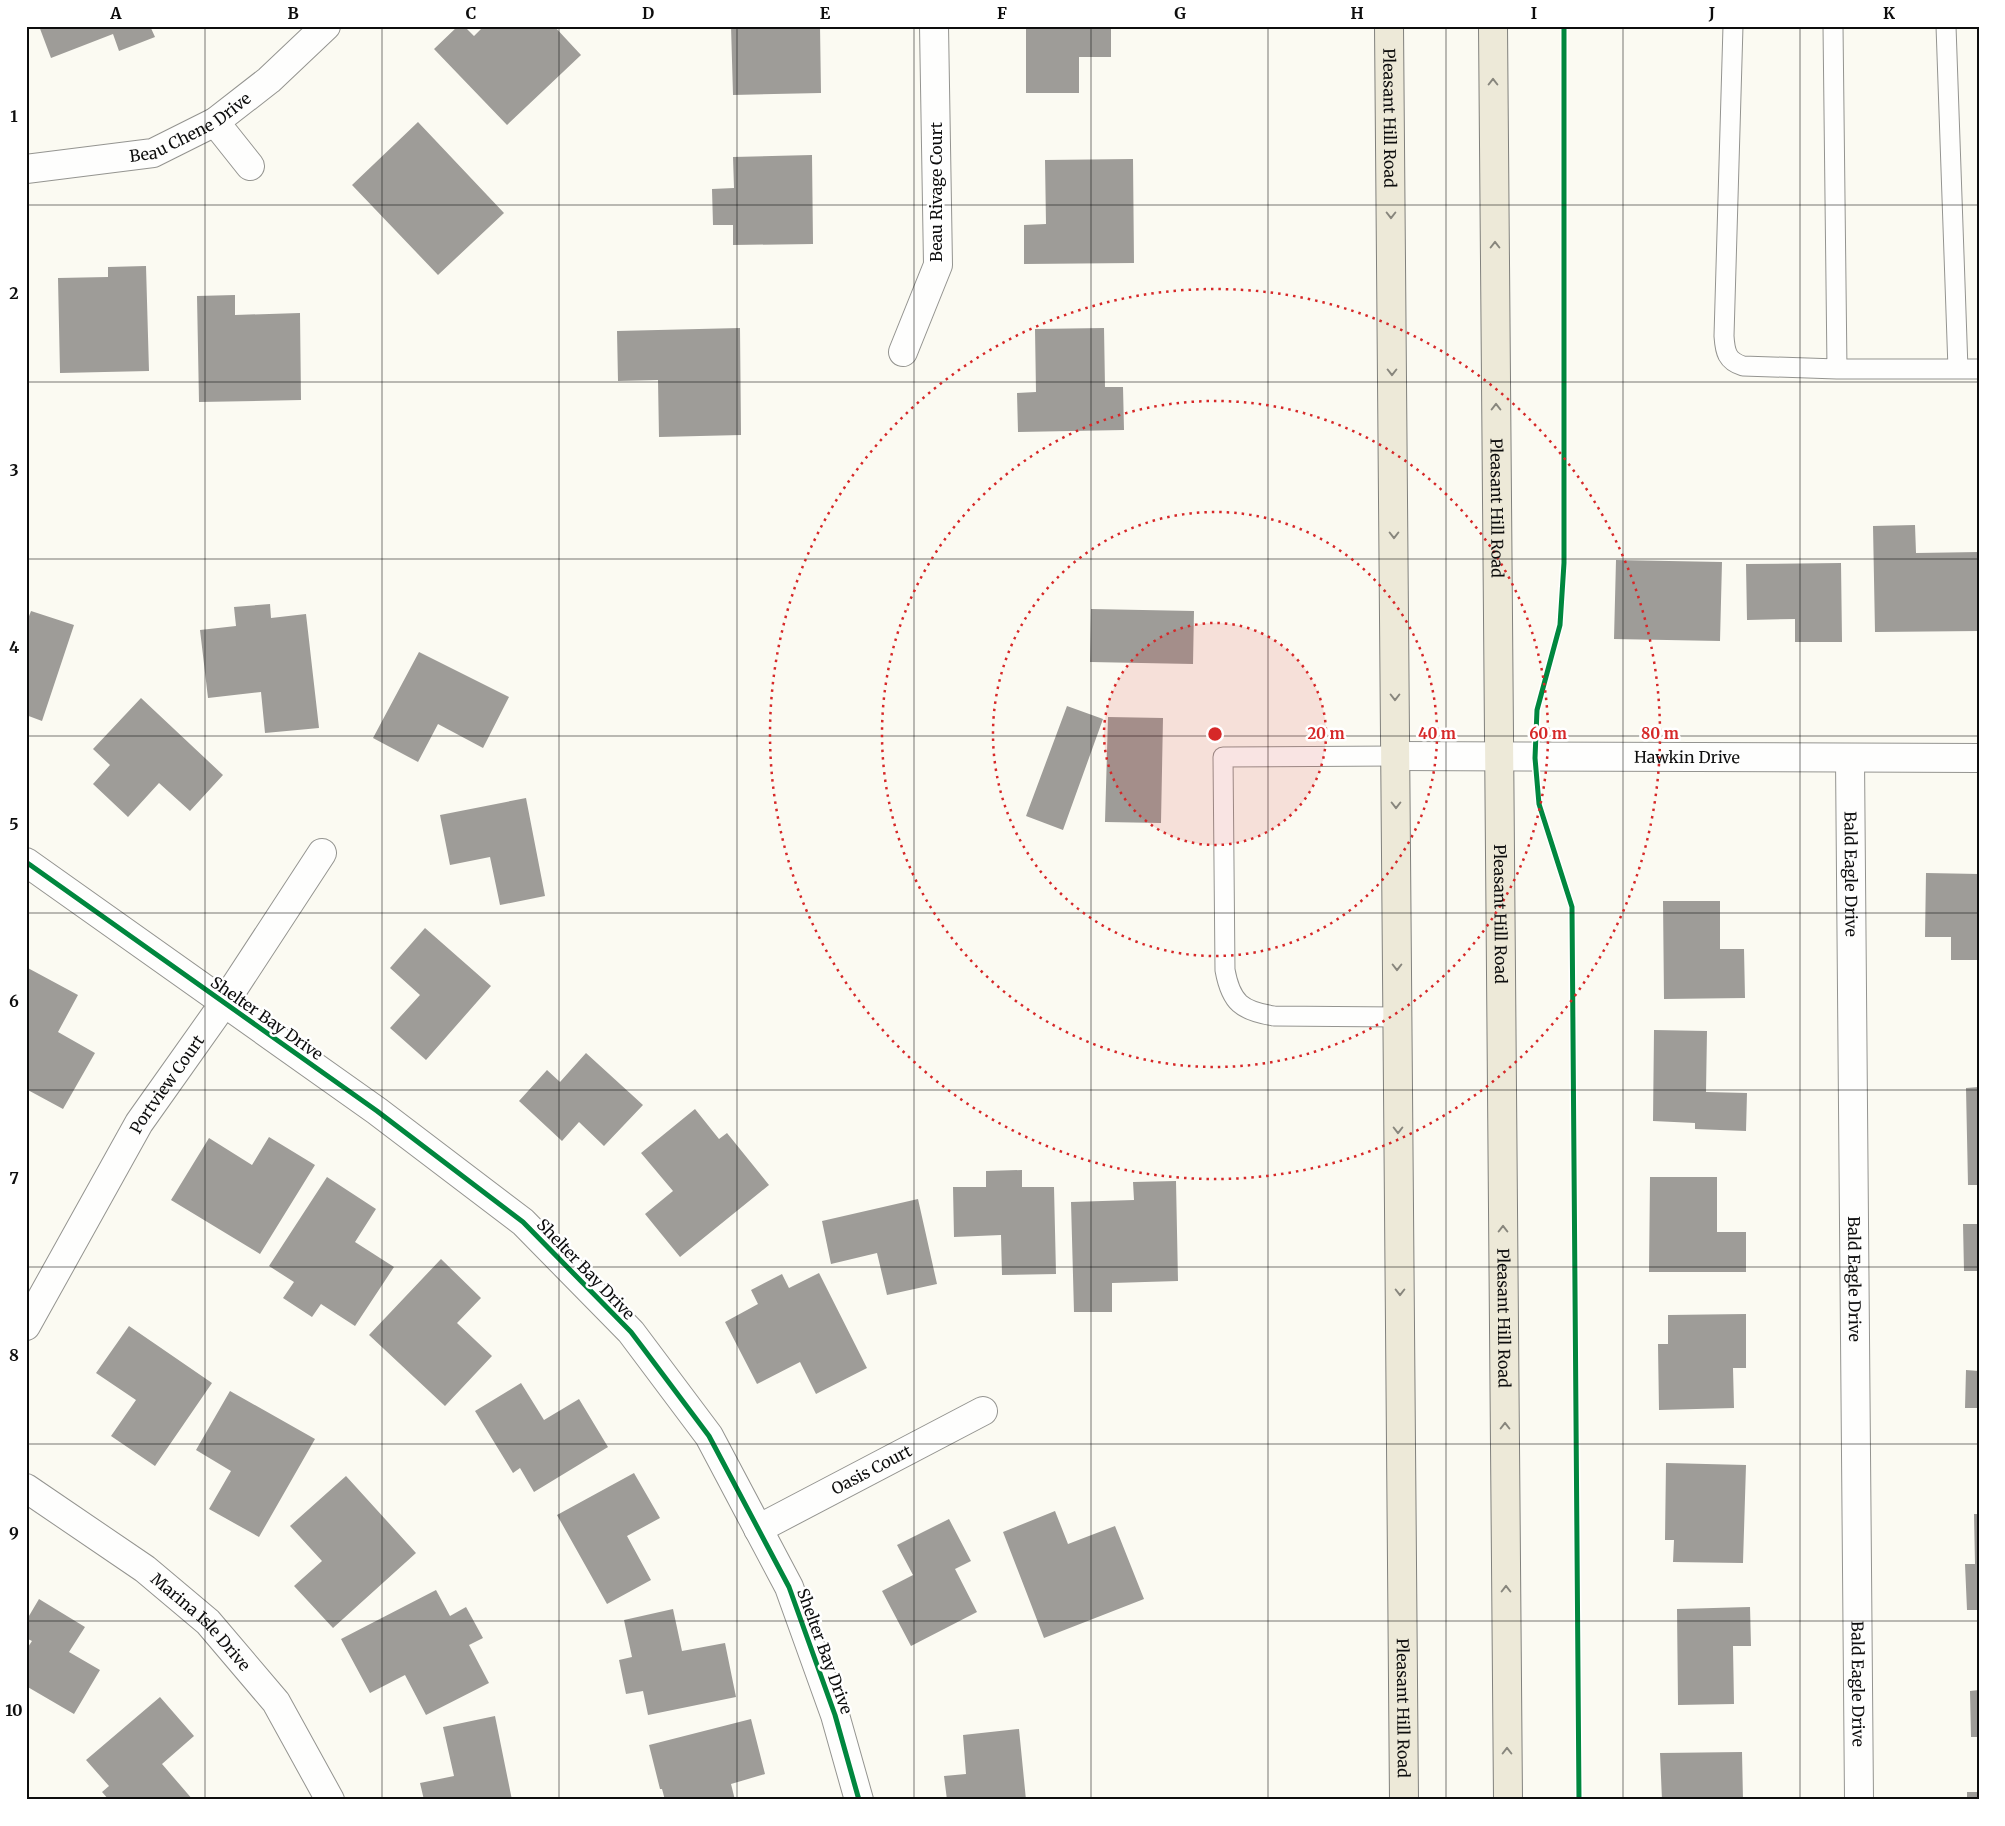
<svg xmlns="http://www.w3.org/2000/svg" width="2005" height="1826" font-family="Merriweather,serif">
<style>
.building{fill:#9e9c98}
.lines{fill:none;stroke-linecap:round;stroke-linejoin:round}
.lane-casing{stroke:#949490;stroke-width:21}
.street-casing{stroke:#949490;stroke-width:30}
.primary-casing{stroke:#81817d;stroke-width:30}
.lane{stroke:#fefefd;stroke-width:19}
.street{stroke:#fefefd;stroke-width:28}
.primary{stroke:#ede9d8;stroke-width:28}
.cycleway-casing{stroke:#fff;stroke-width:8}
.cycleway{stroke:#00873e;stroke-width:5}
.oneway{stroke:#88867d}
.grid{fill:none;stroke:#0d0d0d;stroke-width:1;stroke-opacity:0.55}
.ring{fill:none;stroke:#d62828;stroke-width:2.5;stroke-dasharray:2.5 5}
.labels{text-anchor:middle;stroke-width:5;stroke-linejoin:round;paint-order:stroke}
.street-label{font-size:16px;fill:#0d0d0d;stroke:#fff}
.centre{fill:#d62828;stroke:#fff;stroke-width:2.5}
.ring-label{font-size:15px;text-anchor:middle;font-weight:bold;fill:#d62828;stroke:#fff;stroke-width:5;stroke-linejoin:round;paint-order:stroke}
.neatline{fill:none;stroke:#0d0d0d;stroke-width:2}
.grid-label{font-size:16px;text-anchor:middle;font-weight:bold;fill:#0d0d0d}
</style>
<rect width="100%" height="100%" fill="#fbfaf2"/>
<path class="building" d="M39,26H150L155,37L119,51L113,34L51,58Z
M458,26H464L474,36L484,26H554L581,55L507,125L434,49Z
M731,26H820L821,93L733,95Z
M1026,26H1111V57H1079V93H1026Z
M418,122L504,213L438,275L352,185Z
M812,155L813,244L733,245V225H713L712,189L734,188L733,157Z
M1133,159L1134,263L1024,264V225L1046,224L1045,160Z
M146,266L149,371L60,373L58,278L108,277V267Z
M235,295V315L300,313L301,400L199,402L197,296Z
M740,328L741,435L659,437L658,380L618,381L617,331Z
M1104,328L1105,387H1123L1124,430L1018,432L1017,393L1036,392L1035,329Z
M1915,525L1916,553L1979,552V631L1875,632L1873,526Z
M1616,560L1722,562L1720,641L1614,639Z
M1841,563L1842,642H1795V619L1747,620L1746,564Z
M270,604L271,618L306,614L319,728L265,733L261,692L208,698L200,630L236,626L234,607Z
M1091,609L1194,611L1193,664L1090,662Z
M31,611L74,625L42,721L26,715V624Z
M419,652L509,697L483,748L438,724L418,762L373,738Z
M141,698L223,775L190,811L159,783L128,817L93,784L110,765L93,749Z
M1067,706L1103,719L1063,830L1026,816Z
M1108,717L1163,718L1161,823L1105,822Z
M526,798L545,896L500,905L490,857L450,865L440,815Z
M1926,873L1979,874V960H1951V937H1925Z
M1663,901H1720V949H1744L1745,998L1664,999Z
M425,928L491,986L426,1060L390,1028L420,995L390,968Z
M26,967L78,995L58,1032L95,1053L63,1109L26,1089Z
M1654,1030L1707,1031L1706,1092L1747,1093L1746,1131L1695,1129V1123L1653,1121Z
M586,1053L643,1105L604,1146L579,1122L562,1141L519,1101L547,1070L560,1082Z
M1979,1087V1185H1968L1966,1088Z
M695,1109L719,1139L727,1133L769,1185L680,1257L645,1214L673,1191L641,1153Z
M269,1137L315,1165L260,1254L171,1200L209,1138L252,1165Z
M1022,1170V1187H1054L1056,1274L1002,1275L1001,1235L954,1237L953,1187H986V1171Z
M327,1177L376,1209L355,1242L394,1267L355,1326L321,1304L312,1317L283,1298L294,1282L269,1266Z
M1650,1177H1717V1232H1746V1272H1649Z
M1176,1181L1178,1281L1112,1283V1312H1074L1071,1202L1134,1200L1133,1182Z
M918,1199L937,1284L887,1295L877,1253L831,1264L822,1221Z
M1963,1224H1979V1271H1964Z
M441,1259L481,1298L457,1323L492,1356L445,1406L369,1335Z
M819,1273L867,1368L816,1394L800,1362L757,1384L725,1322L758,1304L751,1290L782,1274L789,1288Z
M1746,1314V1368H1733L1734,1408L1659,1410L1658,1344H1668V1315Z
M129,1326L212,1383L155,1466L111,1436L136,1400L96,1373Z
M1966,1370L1979,1371V1408H1965Z
M521,1383L544,1420L579,1399L608,1447L534,1492L520,1468L513,1473L475,1411Z
M230,1391L315,1439L259,1537L209,1509L231,1471L196,1450Z
M1666,1463L1746,1465L1743,1563L1673,1562L1674,1540H1665Z
M634,1473L660,1518L627,1536L651,1580L607,1604L557,1515Z
M346,1476L416,1553L333,1628L294,1586L322,1561L290,1526Z
M1055,1511L1068,1544L1115,1526L1144,1599L1044,1638L1003,1532Z
M1974,1514H1979V1610H1967L1965,1564H1975Z
M949,1519L971,1561L955,1569L977,1612L911,1646L882,1591L913,1575L897,1545Z
M436,1590L450,1616L466,1607L483,1638L469,1645L489,1683L426,1715L405,1675L370,1693L341,1639Z
M39,1599L85,1627L69,1652L100,1670L74,1714L26,1686V1650L32,1641L26,1638V1621Z
M1750,1607L1751,1646H1733L1734,1704L1678,1705L1677,1609Z
M673,1609L682,1651L725,1643L736,1697L648,1715L643,1691L626,1694L619,1660L632,1657L624,1620Z
M1979,1690V1737H1971L1970,1691Z
M160,1697L194,1736L162,1764L193,1800H109L102,1792L109,1786L86,1760Z
M495,1716L512,1800H424L420,1783L454,1776L443,1727Z
M751,1719L765,1774L731,1784L735,1800H665L662,1789H660L649,1745Z
M1019,1729L1026,1800H947L944,1776L966,1774L963,1735Z
M1742,1752L1743,1800H1662L1660,1753Z
M1967,1792H1979V1800H1967Z"/>
<g class="lines">
<g class="lane-casing">
<path id="lane" d="M1733,26L1724,336C1725,352 1727,361 1743,366L1837,369
M1833,26L1837,369H1979
M1946,26L1958,369
M1395,756L1223,757L1225,970C1231,1003 1242,1011 1274,1016L1397,1017"/>
</g>
<g class="street-casing">
<g id="street">
<path d="M215,122L250,166"/>
<path id="s1" d="M26,169L153,153L215,122L269,80L326,26"/>
<path d="M903,352L938,265L934,26"/>
<path id="s2" d="M1395,756L1979,758"/>
<path id="s3" d="M1850,759L1859,1800"/>
<path d="M26,862L377,1111L523,1222L631,1332L709,1436L789,1587L835,1715L859,1800"/>
<path id="s4" d="M26,1326L139,1123L224,1003L322,853"/>
<path id="s5" d="M26,1488L145,1569L208,1622L276,1702L330,1800"/>
<path id="s6" d="M758,1529L983,1411"/>
</g>
</g>
<g class="primary-casing">
<g id="primary">
<path id="s7" d="M1389,26L1404,1800"/>
<path id="s8" d="M1493,26L1508,1800"/>
</g>
</g>
<use href="#lane" class="lane"/>
<use href="#street" class="street"/>
<use href="#primary" class="primary"/>
<g class="cycleway-casing">
<path id="cycleway" d="M1564,26V563L1560,625L1537,710L1535,758L1539,804L1572,907L1579,1800
M26,862L377,1111L523,1222L631,1332L709,1436L789,1587L835,1715L859,1800"/>
</g>
<use href="#cycleway" class="cycleway"/>
</g>
<defs><path id="oneway-chevron" d="M-2-3.5L2.5 0L-2 3.5" fill="none" stroke-width="1.6" stroke-linecap="round" stroke-linejoin="round" transform="scale(1.25)"/></defs>
<g class="oneway">
<use href="#oneway-chevron" transform="translate(1493 82) rotate(-90)"/>
<use href="#oneway-chevron" transform="translate(1391 215) rotate(90)"/>
<use href="#oneway-chevron" transform="translate(1495 245) rotate(-90)"/>
<use href="#oneway-chevron" transform="translate(1392 372) rotate(90)"/>
<use href="#oneway-chevron" transform="translate(1496 407) rotate(-90)"/>
<use href="#oneway-chevron" transform="translate(1394 535) rotate(90)"/>
<use href="#oneway-chevron" transform="translate(1395 697) rotate(90)"/>
<use href="#oneway-chevron" transform="translate(1396 805) rotate(90)"/>
<use href="#oneway-chevron" transform="translate(1397 967) rotate(90)"/>
<use href="#oneway-chevron" transform="translate(1398 1130) rotate(90)"/>
<use href="#oneway-chevron" transform="translate(1503 1229) rotate(-90)"/>
<use href="#oneway-chevron" transform="translate(1400 1292) rotate(90)"/>
<use href="#oneway-chevron" transform="translate(1505 1426) rotate(-90)"/>
<use href="#oneway-chevron" transform="translate(1506 1589) rotate(-90)"/>
<use href="#oneway-chevron" transform="translate(1507 1751) rotate(-90)"/>
</g>
<path class="grid" d="M205,26V1800M382,26V1800M559,26V1800M737,26V1800M914,26V1800M1091,26V1800M1268,26V1800M1446,26V1800M1623,26V1800M1800,26V1800M26,205H1979M26,382H1979M26,559H1979M26,736H1979M26,913H1979M26,1090H1979M26,1267H1979M26,1444H1979M26,1621H1979"/>
<circle cx="1215" cy="734" r="111" fill="#d62828" fill-opacity=".12"/>
<g class="ring">
<circle cx="1215" cy="734" r="111"/>
<circle cx="1215" cy="734" r="222"/>
<circle cx="1215" cy="734" r="333"/>
<circle cx="1215" cy="734" r="445"/>
</g>
<g class="labels">
<g class="street-label">
<text dy="6" stroke="none"><textPath href="#s7" startOffset="92">Pleasant Hill Road</textPath></text>
<text dy="6" stroke="none"><textPath href="#s1" startOffset="172">Beau Chene Drive</textPath></text>
<text transform="translate(936 192) rotate(-90)" y="6">Beau Rivage Court</text>
<text dy="6" stroke="none"><textPath href="#s8" startOffset="482">Pleasant Hill Road</textPath></text>
<text dy="6" stroke="none"><textPath href="#s2" startOffset="292">Hawkin Drive</textPath></text>
<text dy="6" stroke="none"><textPath href="#s3" startOffset="115">Bald Eagle Drive</textPath></text>
<text dy="6" stroke="none"><textPath href="#s8" startOffset="888">Pleasant Hill Road</textPath></text>
<text transform="translate(267 1018) rotate(35)" y="6">Shelter Bay Drive</text>
<text dy="6" stroke="none"><textPath href="#s4" startOffset="280">Portview Court</textPath></text>
<text transform="translate(586 1269) rotate(46)" y="6">Shelter Bay Drive</text>
<text dy="6" stroke="none"><textPath href="#s3" startOffset="520">Bald Eagle Drive</textPath></text>
<text dy="6" stroke="none"><textPath href="#s8" startOffset="1292">Pleasant Hill Road</textPath></text>
<text dy="6" stroke="none"><textPath href="#s6" startOffset="128">Oasis Court</textPath></text>
<text dy="6" stroke="none"><textPath href="#s5" startOffset="221">Marina Isle Drive</textPath></text>
<text transform="translate(825 1651) rotate(70)" y="6">Shelter Bay Drive</text>
<text dy="6" stroke="none"><textPath href="#s3" startOffset="925">Bald Eagle Drive</textPath></text>
<text dy="6" stroke="none"><textPath href="#s7" startOffset="1682">Pleasant Hill Road</textPath></text>
</g>
</g>
<circle cx="1215" cy="734" r="8" class="centre"/>
<g class="ring-label">
<text x="1326" y="739">20 m</text>
<text x="1437" y="739">40 m</text>
<text x="1548" y="739">60 m</text>
<text x="1660" y="739">80 m</text>
</g>
<rect width="2005" height="1826" fill="none" stroke="#ffffff" stroke-width="55"/>
<rect x="28" y="28" width="1950" height="1770" class="neatline"/>
<g class="grid-label">
<text x="116" y="19">A</text>
<text x="293" y="19">B</text>
<text x="471" y="19">C</text>
<text x="648" y="19">D</text>
<text x="825" y="19">E</text>
<text x="1002" y="19">F</text>
<text x="1180" y="19">G</text>
<text x="1357" y="19">H</text>
<text x="1534" y="19">I</text>
<text x="1712" y="19">J</text>
<text x="1889" y="19">K</text>
<text x="14" y="122">1</text>
<text x="14" y="299">2</text>
<text x="14" y="476">3</text>
<text x="14" y="653">4</text>
<text x="14" y="830">5</text>
<text x="14" y="1007">6</text>
<text x="14" y="1184">7</text>
<text x="14" y="1361">8</text>
<text x="14" y="1539">9</text>
<text x="14" y="1716">10</text>
</g>
</svg>
